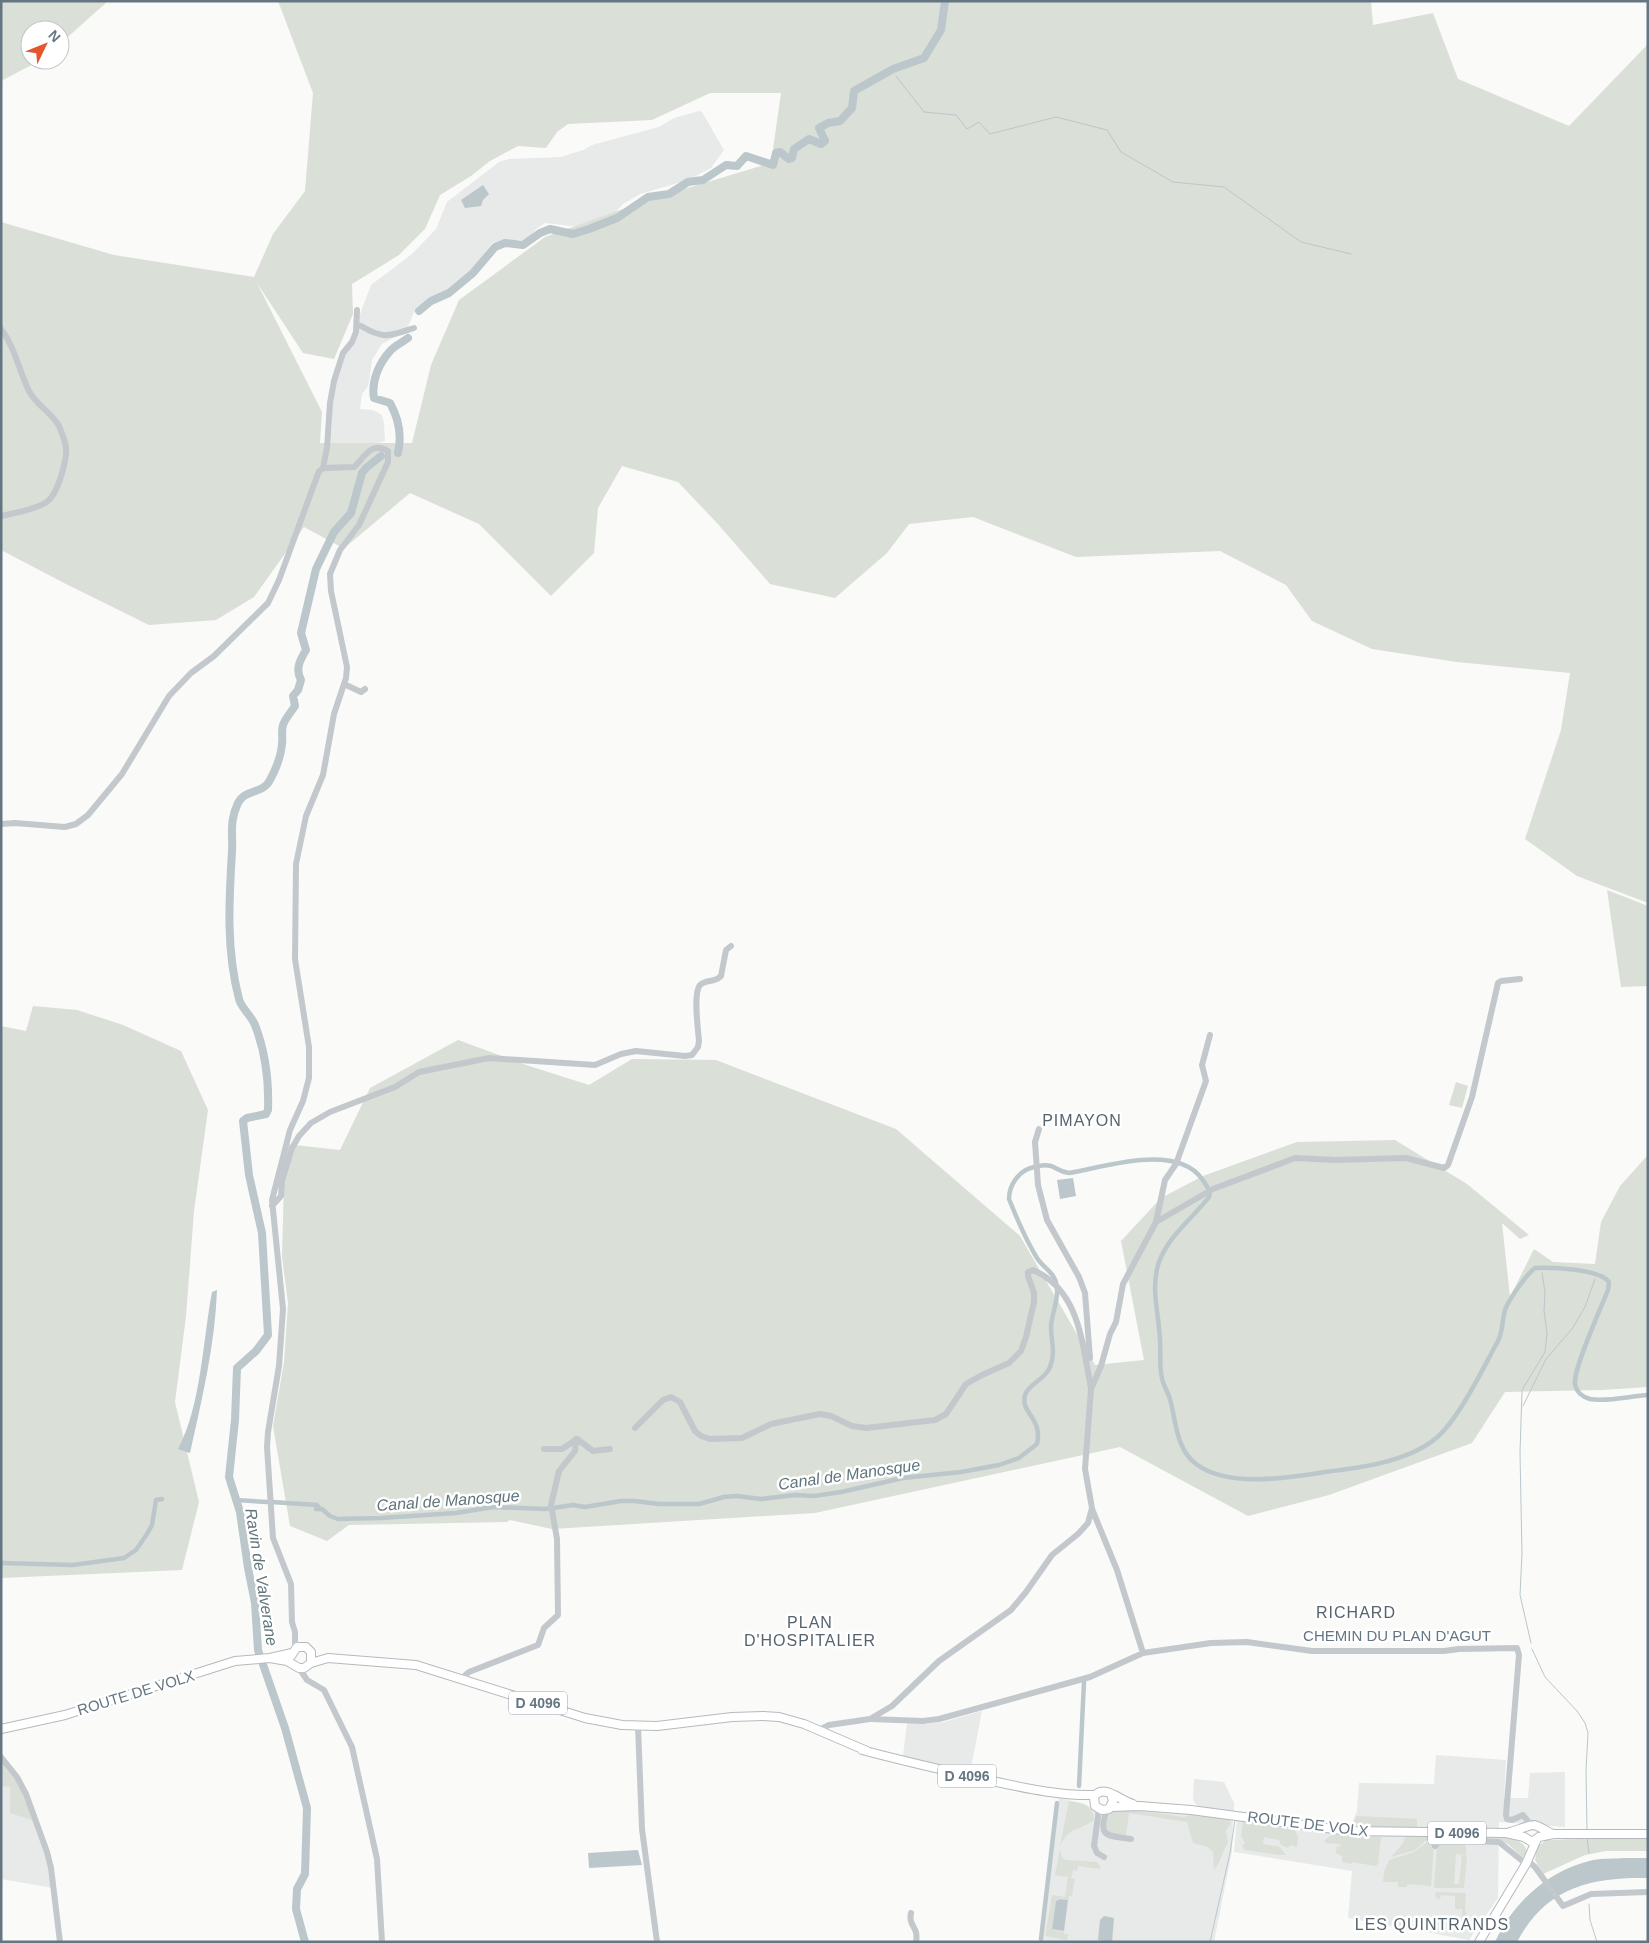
<svg xmlns="http://www.w3.org/2000/svg" width="1649" height="1943" font-family="Arial,sans-serif">
<style>
.built{fill:#e8e9e9}
.green{fill:#dadfd7;fill-rule:evenodd}
.water{fill:#bbc7cb}
.lines{fill:none;stroke-linecap:round;stroke-linejoin:round}
.stream{stroke:#bbc7cb;stroke-width:1}
.canal{stroke:#bbc7cb;stroke-width:4.5}
.river{stroke:#bbc7cb;stroke-width:8}
.major-casing{stroke:#b5babe;stroke-width:10}
.minor{stroke:#c3c8cc;stroke-width:6}
.major{stroke:#fff;stroke-width:8}
.labels{text-anchor:middle;stroke-width:5;stroke-linejoin:round;paint-order:stroke}
.shield{fill:#fff;stroke:#939fa8;stroke-width:1}
.shield-label{font-size:14px;font-weight:bold;fill:#657683}
.street-label{font-size:15px;fill:#657683;stroke:#fff}
.neighbourhood-label{font-size:16px;letter-spacing:1px;fill:#57646e;stroke:#fff}
.water-label{font-size:16px;font-style:italic;fill:#60757c;stroke:#fff}
</style>
<rect width="100%" height="100%" fill="#fafaf8"/>
<path class="built" d="M699,111L702,112L724,150L711,168L688,180L640,194L623,204L613,215L581,227L545,223L536,229L527,240H502L492,243L473,268L448,289L429,298L415,310L407,329L408,333L393,338L382,344L372,360L369,382L367,388L362,394L360,409L373,410L382,415L384,423L385,441L329,457L330,438L332,426V404L338,373L371,285L412,254L436,229L447,202L499,162L509,159L561,157L583,150L592,145L659,127L674,118Z
M982,1711L970,1773L903,1756L907,1723L927,1724L944,1722Z
M1436,1755L1506,1760L1504,1798H1528L1530,1773L1565,1772V1827L1499,1822L1498,1898L1469,1940L1348,1918L1352,1871L1234,1852L1237,1818L1349,1831L1357,1811L1359,1783L1434,1784Z
M1,1757L37,1823L53,1888L1,1879Z
M1194,1779L1224,1782L1234,1803V1812L1198,1807L1193,1800Z
M1059,1798L1085,1804L1097,1812L1134,1807L1233,1817L1232,1851L1214,1942H1042Z"/>
<path class="green" d="M1,1H108L60,44V30H30V60H41L1,81Z
M278,1H1371L1373,25L1433,13L1458,79L1569,126L1648,44V903L1577,876L1525,839L1561,730L1570,673L1457,662L1372,649L1312,621L1286,585L1220,551L1076,557L973,517L909,524L887,553L835,598L770,584L717,523L678,482L622,466L598,508L594,553L551,596L479,524L410,493L342,550L341,547L304,527L254,597L216,620L149,625L66,584L1,550V222L114,255L254,277L273,234L305,191L313,93ZM710,93H781L771,163L648,200L545,237L459,300L431,365L412,443H320L322,412L257,283L303,353L334,359L353,314L352,284L399,255L425,229L440,195L471,176L490,161L518,146L546,148L557,132L568,124L652,120Z
M1607,890L1648,906V986L1621,987Z
M33,1006L77,1010L123,1025L181,1051L208,1110L194,1211L186,1316L175,1402L199,1502L182,1570L1,1578V1026L26,1031Z
M458,1040L526,1065L589,1085L632,1059L716,1060L896,1129L1020,1236L1095,1365L1144,1360L1121,1241L1161,1198L1203,1176L1297,1142L1395,1140L1467,1184L1529,1235L1520,1239L1502,1223L1510,1297L1534,1249L1553,1262L1595,1264L1601,1222L1620,1186L1648,1155V1387L1602,1390L1505,1392L1472,1443L1329,1495L1248,1516L1120,1447L815,1513L552,1529L510,1520L507,1522L349,1525L327,1541L290,1526L273,1426L284,1362L288,1303L282,1257L285,1144L340,1150L370,1088Z
M1456,1082L1468,1086L1462,1108L1449,1105Z
M1,1759L16,1777L34,1821L10,1813V1787L1,1786Z
M1069,1801C1082,1803 1094,1805 1094,1820C1086,1827 1073,1828 1066,1836C1063,1839 1062,1843 1060,1846Z
M1134,1810L1184,1817L1195,1814L1227,1817L1231,1823L1226,1830L1228,1843C1222,1852 1221,1861 1214,1870L1213,1852L1208,1847L1193,1843L1187,1822L1129,1813L1126,1835L1108,1833L1105,1829C1110,1807 1113,1811 1134,1810Z
M1356,1816L1417,1819V1829H1351Z
M1243,1822H1254L1295,1830L1298,1837L1297,1847L1291,1845L1288,1848L1281,1845L1279,1840L1264,1837L1263,1844L1280,1847L1286,1855H1280L1245,1850L1242,1846L1245,1843L1241,1836Z
M1332,1835L1381,1837L1378,1864L1376,1866L1352,1862L1351,1864L1342,1862V1856L1336,1853L1337,1846L1340,1847V1844L1325,1843V1840Z
M1407,1836L1507,1838C1518,1840 1530,1844 1525,1857H1522L1508,1844L1497,1840V1838L1496,1840L1436,1839L1425,1841L1415,1850L1391,1857L1404,1842L1403,1840Z
M1607,1838L1648,1839V1851H1606L1585,1855L1543,1874L1535,1860L1537,1847L1546,1840Z
M1431,1841L1434,1843L1431,1886L1407,1884V1887H1398V1882H1383L1384,1872L1389,1860L1414,1852L1427,1842Z
M1442,1842H1466V1855L1456,1854L1454,1884H1459L1462,1855L1467,1856L1464,1888H1434L1437,1847Z
M1060,1849L1062,1858L1066,1860L1097,1862L1100,1866V1869L1078,1866L1077,1871L1073,1870L1071,1878L1075,1879L1072,1896H1069V1900L1060,1898L1056,1901L1052,1929L1064,1932V1934H1068L1067,1940L1045,1936L1052,1895L1065,1897L1068,1877L1055,1875Z
M1435,1892L1466,1893L1465,1911L1468,1917L1462,1916V1909H1455V1896L1441,1895L1440,1899L1436,1898Z"/>
<path class="water" d="M483,185L489,194L483,200L481,206L465,208L461,200Z
M1073,1178L1076,1196L1060,1199L1057,1180Z
M217,1290C215,1345 202,1399 190,1453L178,1449C201,1407 203,1339 212,1292Z
M638,1850L642,1865L589,1868L588,1853Z
M1624,1858H1648V1878C1591,1877 1546,1887 1517,1942H1495C1514,1901 1549,1870 1593,1860C1603,1858 1614,1859 1624,1858Z
M1060,1899L1068,1900L1064,1931L1052,1929L1056,1901Z
M1104,1916L1114,1918L1112,1942L1098,1940L1100,1920Z"/>
<g class="lines">
<path class="stream" d="M887,73L890,74
M896,76L924,112L956,115L967,129L979,122L990,134L1056,117L1107,130L1121,152L1173,182L1224,187L1301,242L1351,254
M1523,1406L1546,1359L1572,1329L1585,1307L1595,1279
M1531,1643L1520,1595L1522,1553L1520,1453L1522,1390L1545,1352L1547,1333L1544,1311L1545,1292L1542,1273
M1532,1649L1545,1677L1577,1711L1585,1723L1588,1733L1586,1770L1587,1830
M1587,1838L1589,1853
M1589,1904L1590,1920L1597,1942
M1210,1942L1230,1853L1235,1820"/>
<path class="canal" d="M1038,1166C1057,1163 1054,1171 1069,1173C1105,1167 1176,1143 1202,1179C1206,1185 1211,1190 1209,1197C1193,1218 1169,1235 1159,1262C1150,1288 1159,1313 1160,1340C1161,1352 1159,1366 1162,1378C1163,1385 1168,1392 1170,1399C1176,1421 1176,1449 1196,1464C1228,1488 1287,1478 1325,1472C1359,1468 1407,1462 1435,1439C1458,1421 1483,1368 1498,1341C1503,1331 1502,1321 1505,1310C1509,1299 1526,1275 1535,1268C1551,1267 1600,1269 1609,1282L1608,1290C1601,1308 1573,1369 1575,1384C1576,1392 1583,1397 1590,1399C1606,1402 1631,1396 1648,1395
M236,1500L267,1502
M272,1502L317,1505L320,1509
M316,1509H322L330,1516L338,1519L381,1518L456,1513L493,1507L546,1509L573,1505L585,1507L621,1501H635L659,1504H699L724,1497L737,1496L761,1499L795,1495L814,1496L841,1492L903,1478L961,1472L999,1465L1019,1458L1037,1444C1043,1417 1020,1414 1025,1395C1029,1383 1045,1380 1050,1367C1056,1353 1051,1341 1051,1326C1052,1313 1058,1302 1057,1289C1056,1272 1045,1270 1037,1258C1026,1240 1017,1219 1009,1199C1009,1185 1019,1170 1034,1167
M1,1563L73,1565L124,1558L136,1550L147,1534L152,1525L156,1500L162,1499
M1079,1786L1084,1682
M1041,1939L1057,1803"/>
<path class="river" d="M419,311L431,301L449,293L473,273L495,247L505,243L523,245L540,233L550,229L573,234L589,229L617,218L648,197L669,194L688,182L703,180L726,165L737,166L746,156L773,165L776,153L780,152L789,159L792,158L794,149L809,139L821,144L825,141L819,128L828,123L840,121L852,108L854,91L893,69L924,58L941,30L945,1
M398,453C402,435 399,419 390,403L374,398C371,381 379,363 391,350C396,345 403,342 408,338
M305,1942L296,1909L297,1889L305,1874L307,1808L285,1728L258,1650L255,1603L248,1568L240,1512L229,1477L235,1420L237,1368L256,1351L268,1335L262,1233L249,1175L243,1121L247,1118L266,1114L268,1110C269,1082 265,1051 255,1025C251,1015 241,1008 239,999C226,950 229,901 232,851C233,833 229,822 238,803C245,789 263,794 270,780C276,769 281,756 282,744C283,738 281,731 283,725C285,719 291,712 295,706L293,696L298,690L301,680C295,669 300,660 306,650L301,633L316,569L334,532L351,513L362,473L366,468L381,456"/>
<g class="major-casing">
<path id="major" d="M291,1656L297,1647H306L311,1652V1663
M270,1658L287,1661L299,1668H304L311,1663L328,1658L416,1665L585,1718L622,1725L657,1726L732,1717L763,1716L779,1717L804,1724L867,1751
M1,1729L65,1715L235,1661L270,1658L292,1653
M862,1750C907,1762 951,1772 997,1782C1029,1789 1062,1796 1095,1795
M1111,1794L1113,1801L1109,1809L1102,1810L1095,1806L1094,1797C1103,1783 1119,1800 1133,1804
M1111,1807L1140,1806L1191,1810L1349,1831L1506,1833L1524,1837L1532,1842L1539,1837L1553,1834H1648
M1510,1832C1515,1831 1532,1824 1534,1825C1539,1826 1548,1832 1553,1834
M1479,1942L1526,1864L1536,1841"/>
</g>
<path class="minor" d="M361,326C385,340 389,336 414,328
M1,329C15,347 19,371 29,391C37,406 51,412 59,426C62,433 65,440 66,448C67,460 58,493 48,501C38,509 14,513 1,516
M323,468L327,448L330,403L334,381L343,353L352,342L356,332L357,310
M344,684L361,692L365,689
M1,824L15,823L65,827L76,824L88,815L122,774L169,696L191,673L214,656L268,603L279,580L319,471L324,468L354,467C365,457 371,441 388,451V462L359,525L340,550L330,574L331,591L347,667L346,678L334,714L323,775L306,816L296,864L295,959L309,1047V1078L303,1101L290,1130L272,1200L283,1309L279,1366L268,1432L267,1447L273,1538L291,1584L292,1622L295,1632V1649
M1039,1129L1035,1142L1038,1185L1047,1220L1079,1277L1085,1293L1090,1358
M272,1206L281,1196L282,1181L292,1148L299,1136L311,1123L330,1112L395,1087L419,1072L489,1058L595,1065L621,1054L636,1051L685,1056L692,1055L698,1047L699,1041C698,1029 693,993 700,985C706,979 715,983 721,976L726,950L731,946
M1156,1222L1165,1180L1176,1164L1206,1081L1202,1065L1210,1035
M635,1428L663,1400L671,1397L680,1402L695,1431L701,1436L710,1439L742,1438L771,1424L820,1414L831,1416L852,1426L866,1428L935,1420L946,1414L966,1384L982,1375L1009,1363L1021,1351L1026,1337L1034,1302V1293L1028,1276V1272L1033,1270C1080,1290 1082,1344 1091,1388
M544,1449H562L577,1439L593,1451L610,1449
M1092,1509L1117,1570L1143,1653
M299,1668L307,1680L324,1690L352,1747L377,1859L382,1942
M462,1678L469,1672L538,1645L544,1628L558,1615L557,1539L551,1505L559,1471L575,1451L576,1439
M871,1719L923,1721L939,1719L1090,1677L1143,1653L1211,1643L1247,1642L1312,1651H1444L1459,1649L1517,1648L1519,1655L1506,1815L1507,1819L1512,1820L1523,1815L1531,1825
M638,1726L642,1829L657,1942
M815,1730H819L829,1725L870,1719L892,1706L939,1661L1011,1610L1026,1592L1052,1555L1078,1534L1088,1523L1092,1508L1085,1469L1091,1389L1101,1366L1110,1334L1116,1322L1123,1284L1156,1222L1213,1189L1295,1158L1335,1160L1406,1158L1444,1168L1448,1165L1472,1097L1498,983L1501,981L1520,979
M1,1757L17,1777L26,1794L47,1852L51,1868L60,1942
M1099,1809L1094,1846L1097,1853L1104,1857
M1107,1810C1097,1838 1107,1835 1131,1839
M1435,1846L1440,1840L1499,1842L1526,1864
M1528,1861L1535,1867L1563,1906L1591,1894L1648,1892
M911,1913C908,1927 919,1926 916,1942"/>
<use href="#major" class="major"/>
</g>
<g class="labels">
<g class="shield">
<rect x="509" y="1691.5" width="58" height="23" rx="4"/>
<rect x="938" y="1764.5" width="58" height="23" rx="4"/>
<rect x="1428" y="1821.5" width="58" height="23" rx="4"/>
</g>
<g class="shield-label">
<text x="538" y="1708">D 4096</text>
<text x="967" y="1781">D 4096</text>
<text x="1457" y="1838">D 4096</text>
</g>
<g class="street-label">
<text x="1397" y="1641">CHEMIN DU PLAN D'AGUT</text>
<text transform="translate(136 1693) rotate(-17)" y="5">ROUTE DE VOLX</text>
<text transform="translate(1308 1824) rotate(7)" y="5">ROUTE DE VOLX</text>
</g>
<g class="neighbourhood-label">
<text x="1082" y="1126">PIMAYON</text>
<text x="1356" y="1618">RICHARD</text>
<text x="810" y="1628">PLAN<tspan x="810" dy="18">D'HOSPITALIER</tspan></text>
<text x="1432" y="1930">LES QUINTRANDS</text>
</g>
<g class="water-label">
<text transform="translate(849 1474) rotate(-8)" y="6">Canal de Manosque</text>
<text transform="translate(448 1500) rotate(-4)" y="6">Canal de Manosque</text>
<text transform="translate(262 1577) rotate(81)" y="6">Ravin de Valverane</text>
</g>
</g>
<rect width="1649" height="1943" fill="none" stroke="#657683" stroke-width="5"/>
<g transform="translate(45 45) rotate(47)"><circle r="24" fill="#ffffff" stroke="#c1c8cd"/>
<path d="M0-4L9 19L0 12L-9 19Z" fill="#e4572e"/>
<text y="-8" font-size="14" font-weight="bold" text-anchor="middle" fill="#657683">N</text>
</g>
</svg>
